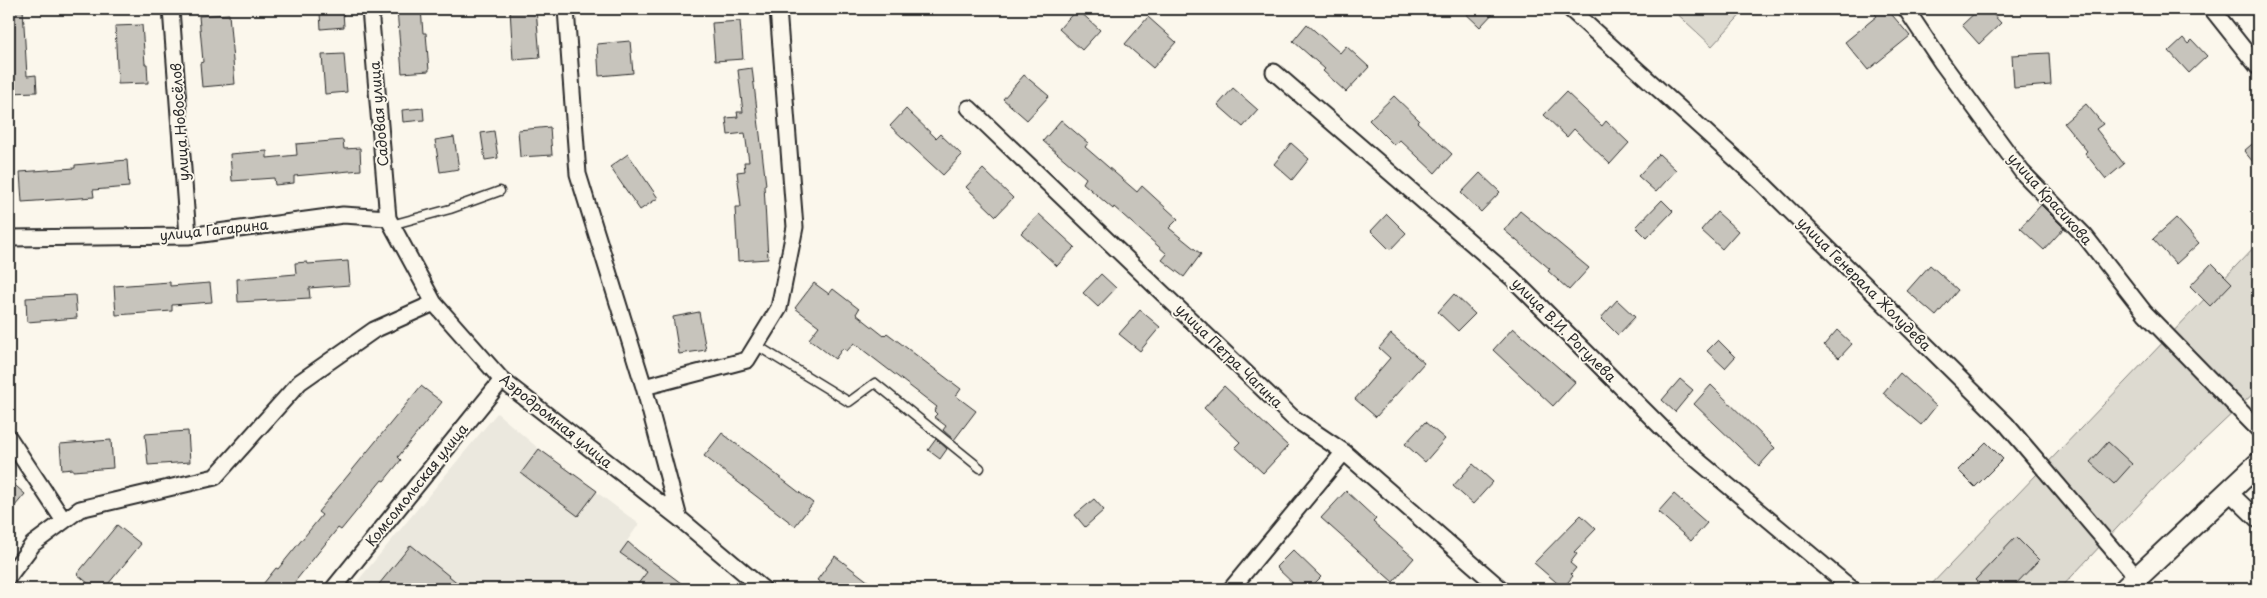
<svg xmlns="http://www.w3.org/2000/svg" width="2267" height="598" font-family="'Playpen Sans',sans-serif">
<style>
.built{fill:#ebe8de}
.green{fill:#dddad0;stroke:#84827e}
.building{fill:#c7c4bc;stroke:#2b2b2b}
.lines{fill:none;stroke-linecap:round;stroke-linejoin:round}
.lane-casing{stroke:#2b2b2b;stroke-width:11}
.street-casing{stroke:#2b2b2b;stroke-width:19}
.secondary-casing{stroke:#2b2b2b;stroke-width:25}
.lane{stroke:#fbf7ec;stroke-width:8}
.street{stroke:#fbf7ec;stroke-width:15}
.secondary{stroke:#fbf7ec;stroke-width:21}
.labels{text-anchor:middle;stroke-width:4;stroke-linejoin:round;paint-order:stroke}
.street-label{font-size:14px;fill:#2b2b2b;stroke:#fbf7ec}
</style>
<rect width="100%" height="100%" fill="#fbf7ec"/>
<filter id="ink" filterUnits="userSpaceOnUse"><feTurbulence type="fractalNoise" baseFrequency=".02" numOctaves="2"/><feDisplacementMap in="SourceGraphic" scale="10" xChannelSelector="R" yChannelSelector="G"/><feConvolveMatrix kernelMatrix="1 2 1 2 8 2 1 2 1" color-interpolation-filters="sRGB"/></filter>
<g filter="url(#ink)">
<path class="built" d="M497,413L539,449L639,524L627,541L689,589H351Z"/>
<path class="green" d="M1672,9H1746L1712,46Z
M2258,243V389L2160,482L2060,589H1927Z"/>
<path class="building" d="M9,9H23L27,76L36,75L37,92L9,93Z
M397,9H421L423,33H426L429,71L402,73Z
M510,9H536L540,58L513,60Z
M1077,9L1100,30L1082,50L1059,29Z
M1461,9H1497L1480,27Z
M1870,9H1887L1910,36L1868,70L1845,42L1877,16Z
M1979,9H1988L2001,23L1979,44L1962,25Z
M343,11L344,27L321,29L320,13Z
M229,14L235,84L202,87L200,63L203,62L199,16Z
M1148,17L1176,42L1153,68L1125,44Z
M740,21L743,59L715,61L712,23Z
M1307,24L1340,53L1346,46L1369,67L1346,92L1323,71L1325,69L1293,41Z
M142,25L145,64H147L148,83L118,84L115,26Z
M2183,38L2188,44L2192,40L2207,56L2189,73L2169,51Z
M630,41L633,73L599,76L597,44Z
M2049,53L2051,85L2014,88L2012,55Z
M344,54L347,92L325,94L322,55Z
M752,68L766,185H764L768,259L738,261L735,207H741L737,172L745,171L744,162H749L745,133L728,135L726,118L738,117L737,112H743L738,70Z
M1024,75L1049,96L1027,120L1003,99Z
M1233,88L1258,110L1243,127L1218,105Z
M1566,92L1602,126L1606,121L1629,143L1610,164L1574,129L1567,137L1544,115Z
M1394,96L1419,120L1417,122L1452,154L1435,173L1400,140L1394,145L1369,120Z
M2086,104L2103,124L2096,129L2124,164L2106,179L2085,153L2087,151L2064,123Z
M423,108L424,120L403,122L402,110Z
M906,109L936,138L940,134L962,155L943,175L890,126Z
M1061,120L1088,143L1085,147L1137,192L1142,186L1178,219L1169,228L1201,254L1184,277L1162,260L1167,254L1114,207L1113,209L1083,183L1086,178L1043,141Z
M550,127L552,155L520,157L518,130Z
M494,131L498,158L485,160L481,133Z
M454,137L459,169L440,172L435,140Z
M2258,139V168L2244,151Z
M343,140L344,149L360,148L361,170L294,176V183L275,185L274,178L232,181L230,154L267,151V158L297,155L296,144Z
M1291,143L1309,159L1292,180L1274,164Z
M628,154L658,198L640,210L610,167Z
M1659,154L1676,170L1656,192L1638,176Z
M127,160L129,187L93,190L94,197L22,202L20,172L75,168V165Z
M983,169L1013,198L996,216L966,187Z
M1480,173L1500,192L1481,212L1461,193Z
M1662,200L1673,211L1647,238L1636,227Z
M2041,205L2064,228L2044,250L2020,228Z
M1520,211L1589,268L1569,290L1548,271L1550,269L1504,230Z
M1717,212L1738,231L1722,249L1701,230Z
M1039,214L1075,247L1057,266L1021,233Z
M1387,214L1406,233L1390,250L1371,231Z
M2176,218L2199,243L2176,264L2153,239Z
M348,261L350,285L309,288L310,298L238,302L237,279L296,274L295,263L307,262L308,264Z
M2212,263L2232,283L2210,306L2190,286Z
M1930,265L1958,290L1936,316L1907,291Z
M1101,274L1116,288L1098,307L1083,293Z
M170,282V286L210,283L212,302L172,305V311L116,315L114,286Z
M814,283L829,294L833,289L859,309L856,314L884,336L887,333L961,389L956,396L976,411L954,440L943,430L946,426L934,417L937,414L934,411L937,407L854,343L847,351L843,348L835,359L809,339L819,326L795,308Z
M1454,294L1475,314L1458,331L1438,312Z
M75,295L77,318L27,322L26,298Z
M1617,300L1635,317L1618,335L1601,318Z
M1140,310L1160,327L1140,351L1119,334Z
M699,312L706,350L679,354L673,317Z
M1513,328L1575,382L1553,406L1493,350Z
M1837,330L1852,344L1839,358L1824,345Z
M1391,334L1424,363L1376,417L1355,399L1390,358L1379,348Z
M1718,340L1735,357L1725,368L1707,351Z
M1900,373L1936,406L1921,425L1883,393Z
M1680,379L1693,390L1675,412L1662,400Z
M1711,385L1775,448L1759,466L1694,404Z
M421,386L442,402L398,457L401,460L384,481L382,480L341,530L338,528L289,589H259L276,568L278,569L322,515L318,512Z
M1224,386L1288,446L1263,473L1235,447L1240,442L1204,408Z
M1425,422L1445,439L1425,462L1405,444Z
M188,431L190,462L148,465L145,434Z
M722,433L813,503L795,526L704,456Z
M936,439L947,449L940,459L928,450Z
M111,440L113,468L73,471V469L62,470L60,444Z
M1986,442L2003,459L1975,487L1958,470Z
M2108,442L2132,464L2114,484L2090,462Z
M539,449L597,491L578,516L521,473Z
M1473,464L1493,482L1473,504L1453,486Z
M9,480L25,494L9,513Z
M1346,491L1376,519L1373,522L1414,558L1393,582L1321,518Z
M1674,494L1707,523L1691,541L1658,512Z
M1094,499L1104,510L1085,527L1075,515Z
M1581,515L1596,529L1574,552L1577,554L1570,563L1576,568L1571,574L1573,576L1563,588L1534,563Z
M117,525L141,544L104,589H95L77,574Z
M2016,537L2039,560L2011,589H1985L1975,580Z
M628,542L638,551L689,589H634L647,572L620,553Z
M411,545L465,589H375Z
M1293,550L1321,577L1309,589H1299L1276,567Z
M835,556L878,589H829L817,580Z"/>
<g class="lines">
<g class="lane-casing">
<path id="lane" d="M391,225L450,209L500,191
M756,345L849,402L875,383L980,468"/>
</g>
<g class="street-casing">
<path id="street" d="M171,9L188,236
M370,9L388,218L434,303L502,380L679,518L763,589
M566,9L578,174L644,387L679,518
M1570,9L1761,182L2006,424L2137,578
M1906,9L1942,63L2022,172L2085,236L2145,313L2258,429
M2212,9L2258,67
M1274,72L1512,278L1677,443L1852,589
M969,108L1292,417L1344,452L1501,589
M9,238L188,236L343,215L388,218
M644,387L747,360L779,308L795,227L778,9
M9,438L64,521
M2228,491L2258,520
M9,576L33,544L80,509L215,477L300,382L374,330L434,303
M333,589L502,380
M1231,589L1344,452"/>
</g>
<g class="secondary-casing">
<path id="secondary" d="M2125,589L2258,464"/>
</g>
<use href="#lane" class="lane"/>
<use href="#street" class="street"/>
<use href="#secondary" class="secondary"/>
</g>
</g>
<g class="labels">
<g class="street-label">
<text transform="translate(379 114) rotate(-95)" y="5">Садовая улица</text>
<text transform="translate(180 122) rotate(-94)" y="5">улица Новосёлов</text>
<text transform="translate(2050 199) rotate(48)" y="5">улица Красикова</text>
<text transform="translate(214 230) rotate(-6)" y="5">улица Гагарина</text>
<text transform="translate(1864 284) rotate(45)" y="5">улица Генерала Жолудева</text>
<text transform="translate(1564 330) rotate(45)" y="5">улица В.И. Рогулева</text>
<text transform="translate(1229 356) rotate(44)" y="5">улица Петра Чагина</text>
<text transform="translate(556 421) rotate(39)" y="5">Аэродромная улица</text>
<text transform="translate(417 485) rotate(-51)" y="5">Комсомольская улица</text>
</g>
</g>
<rect width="2267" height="598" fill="none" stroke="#fbf7ec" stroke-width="30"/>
<rect x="15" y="15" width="2237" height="568" fill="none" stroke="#2b2b2b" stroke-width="2" filter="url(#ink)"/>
</svg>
